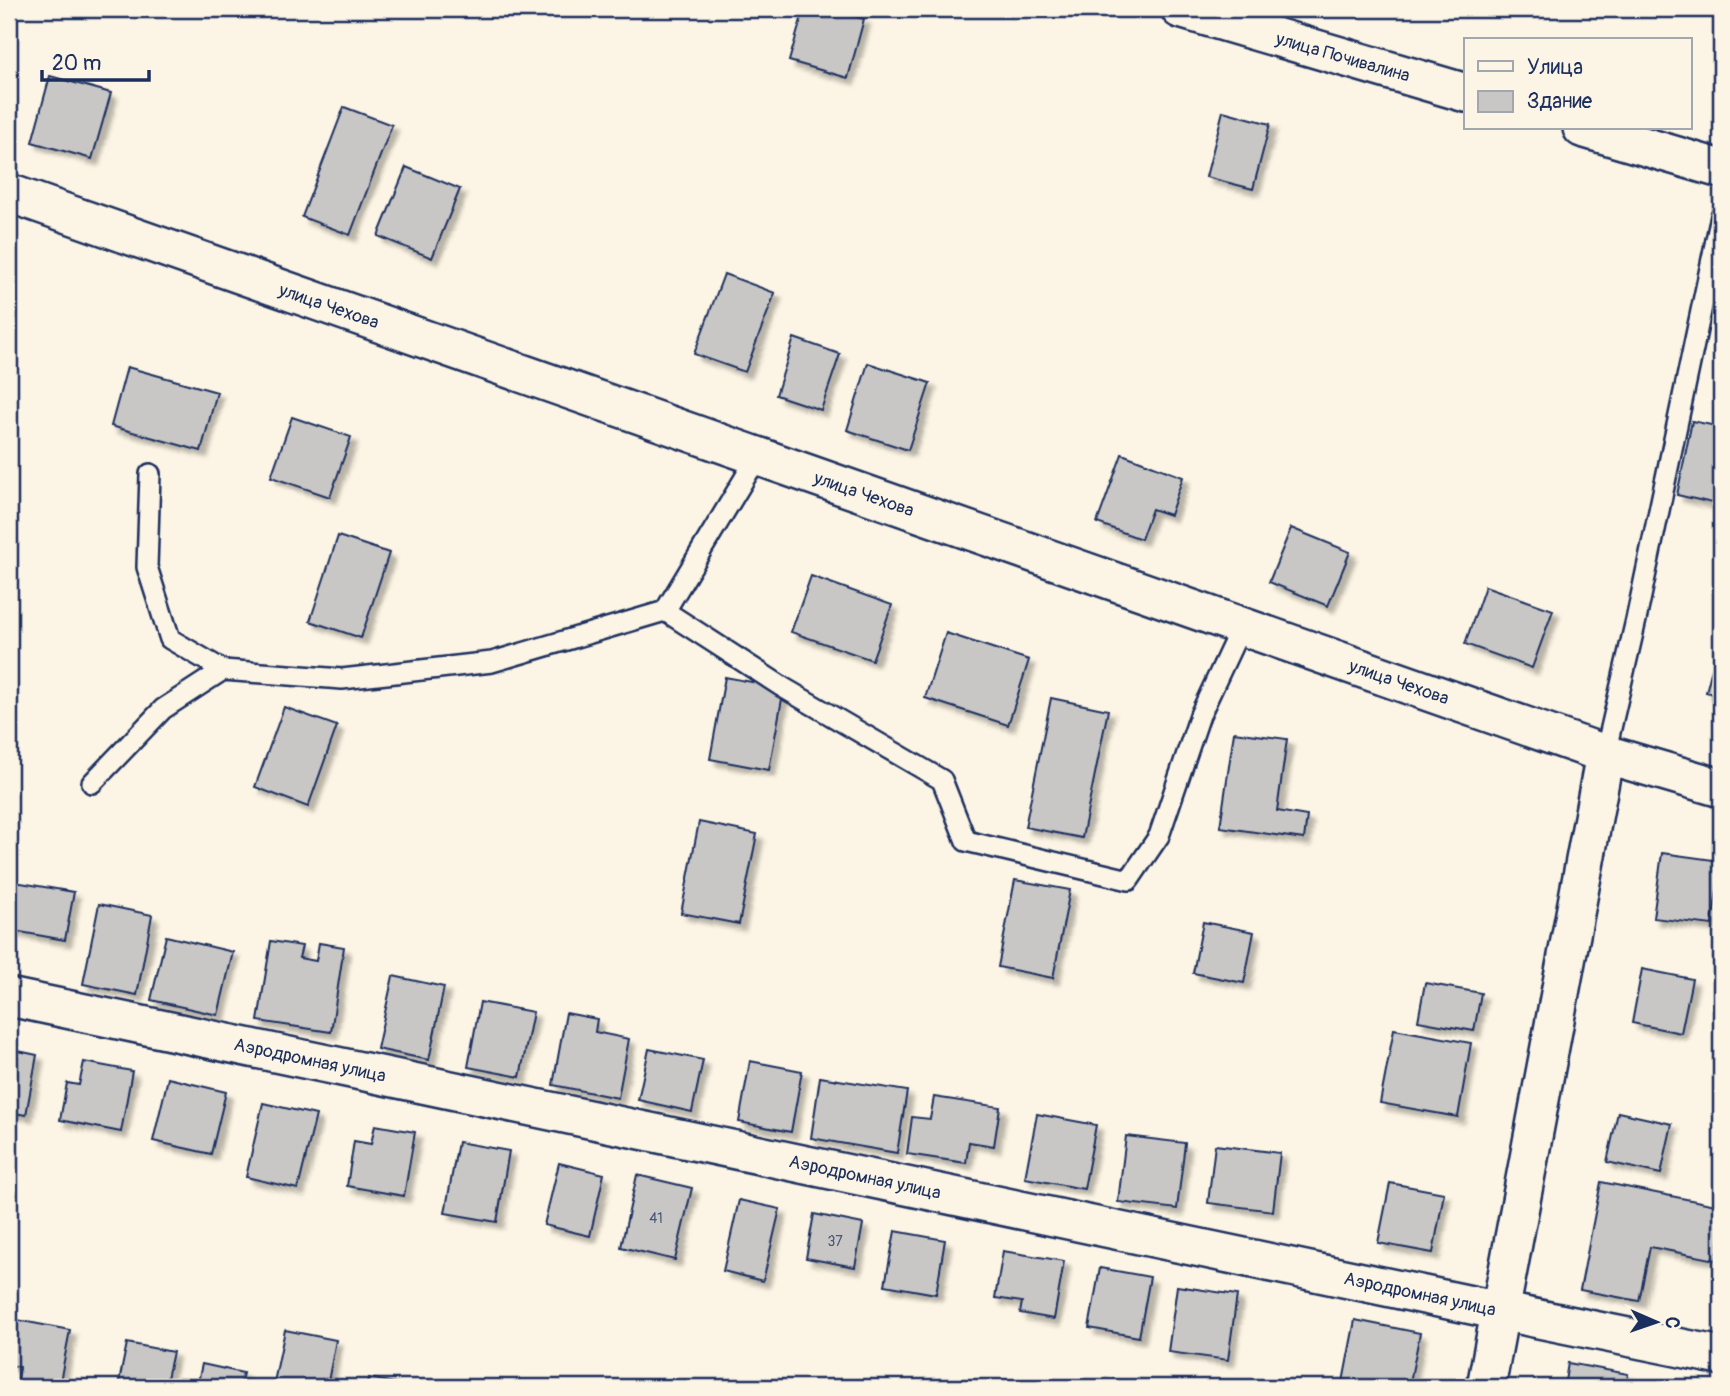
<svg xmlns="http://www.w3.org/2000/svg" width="1730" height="1396" font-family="Pangolin,sans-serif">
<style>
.building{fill:#c8c7c6;stroke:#1b2f5e;stroke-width:2;filter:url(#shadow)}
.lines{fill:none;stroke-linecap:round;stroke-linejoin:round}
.service-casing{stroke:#1b2f5e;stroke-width:24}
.minor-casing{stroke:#1b2f5e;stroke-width:42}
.service{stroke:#fcf5e5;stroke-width:19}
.minor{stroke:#fcf5e5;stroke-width:37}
.labels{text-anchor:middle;stroke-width:6;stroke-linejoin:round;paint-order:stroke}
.number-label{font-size:14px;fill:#465578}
.street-label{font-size:18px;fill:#1b2f5e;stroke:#fcf5e5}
</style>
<defs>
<filter id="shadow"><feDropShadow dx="6" dy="6" stdDeviation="2" flood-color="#0004"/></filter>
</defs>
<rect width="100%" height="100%" fill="#fcf5e5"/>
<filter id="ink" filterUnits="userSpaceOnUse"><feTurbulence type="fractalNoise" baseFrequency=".0143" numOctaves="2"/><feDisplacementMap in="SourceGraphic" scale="14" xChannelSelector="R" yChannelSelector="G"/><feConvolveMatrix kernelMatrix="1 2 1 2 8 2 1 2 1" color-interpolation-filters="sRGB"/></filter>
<g filter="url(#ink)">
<path class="building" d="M804,9H829L864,19L848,78L789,61Z
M50,76L111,93L92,159L32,142Z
M344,107L392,125L350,235L302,217Z
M1223,111L1270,124L1253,189L1206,177Z
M406,167L460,189L432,258L378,236Z
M724,274L775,293L745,372L694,354Z
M794,338L840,354L821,410L776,395Z
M868,363L930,383L908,450L847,430Z
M127,367L217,392L201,451L111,426Z
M292,417L351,437L330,497L271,477Z
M1692,421L1721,427V505L1677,495Z
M1122,454L1183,477L1170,515L1152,509L1141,539L1097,523Z
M1291,528L1350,552L1328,606L1269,582Z
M338,536L389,553L361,638L310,621Z
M811,576L892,605L872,660L791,632Z
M1485,586L1553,610L1532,668L1465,644Z
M946,633L1029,660L1008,725L925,698Z
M1721,633V696L1706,692Z
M725,677L784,688L769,770L710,759Z
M1051,698L1108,710L1082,838L1025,827Z
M284,707L337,726L308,807L255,787Z
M1234,732L1287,739L1277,811L1307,816L1304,839L1220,827Z
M699,822L757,834L739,924L681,913Z
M1662,853L1721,861L1712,925L1653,918Z
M1015,880L1070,890L1053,978L998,967Z
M15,882L74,892L65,940L9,930V916Z
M99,904L152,915L137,995L83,984Z
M1203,922L1254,932L1244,983L1193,973Z
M166,936L233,952L218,1015L151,1000Z
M271,941L302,946L299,958L316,961L319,943L344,947L331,1032L258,1021Z
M1642,969L1692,979L1681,1033L1632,1023Z
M393,976L444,987L429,1060L377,1049Z
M1425,983L1481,993L1474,1031L1418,1021Z
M480,1002L533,1012L520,1077L468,1067Z
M566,1013L597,1019L595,1032L629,1039L618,1098L553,1085Z
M1394,1029L1471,1043L1458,1117L1380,1103Z
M9,1049L37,1055L26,1115L9,1112Z
M649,1049L703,1060L692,1112L638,1100Z
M750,1061L802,1071L791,1132L739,1122Z
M84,1062L132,1071L121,1132L60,1120L67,1083L79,1085Z
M820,1077L907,1091L897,1153L811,1138Z
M168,1078L226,1092L211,1154L153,1141Z
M934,1097L1000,1107L994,1146L969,1142L966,1163L907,1154L912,1117L930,1119Z
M263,1103L316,1115L298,1189L246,1177Z
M1618,1112L1672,1124L1661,1174L1607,1162Z
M1037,1114L1096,1125L1084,1189L1025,1178Z
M375,1125L415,1132L404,1196L347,1186L354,1141L371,1144Z
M1126,1136L1185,1143L1177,1209L1118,1202Z
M458,1142L509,1151L497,1222L445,1213Z
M1215,1145L1280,1153L1273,1211L1208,1203Z
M559,1163L604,1174L590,1236L544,1225Z
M637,1175L692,1188L675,1260L621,1247Z
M1601,1182L1721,1206V1235L1716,1260L1650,1247L1639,1301L1580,1290Z
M1390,1183L1444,1193L1433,1253L1378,1243Z
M739,1200L780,1209L763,1281L723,1271Z
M814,1214L863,1224L855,1267L806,1258Z
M895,1231L945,1240L936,1294L885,1285Z
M1003,1251L1064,1261L1054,1319L1020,1313L1022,1302L995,1298Z
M1100,1268L1150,1277L1139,1337L1089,1328Z
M1177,1286L1237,1295L1228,1360L1168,1352Z
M12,1319L70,1330L59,1387L17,1386L20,1367L9,1365V1335Z
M1355,1320L1420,1333L1409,1387H1342Z
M285,1330L336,1340L327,1387H273Z
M127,1343L173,1352L165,1387H118Z
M1568,1363L1628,1374L1626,1387H1564Z
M202,1364L243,1373L240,1387H197Z
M369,1378L416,1387H367Z"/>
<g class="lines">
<g class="service-casing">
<path id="service" d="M758,456L665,611L784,688L942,780L966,841L1129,880L1159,836L1200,715L1241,627
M150,474L147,567L170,639L223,670L342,679L492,662L665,611
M1605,754L1636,620L1721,216
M92,783L163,709L223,670"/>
</g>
<g class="minor-casing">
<path id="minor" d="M1180,9L1466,93
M1582,128L1721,169
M9,193L1605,754L1721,788
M9,997L1500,1311L1721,1356
M1486,1387L1605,754"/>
</g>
<use href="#service" class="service"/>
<use href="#minor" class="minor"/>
</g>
</g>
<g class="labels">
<g class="number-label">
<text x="656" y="1223">41</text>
<text x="835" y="1246">37</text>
</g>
<g class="street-label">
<text transform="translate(1343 57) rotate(16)" y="6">улица Почивалина</text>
<text transform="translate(329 306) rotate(19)" y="6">улица Чехова</text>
<text transform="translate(864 494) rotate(19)" y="6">улица Чехова</text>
<text transform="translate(1399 682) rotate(19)" y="6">улица Чехова</text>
<text transform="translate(310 1060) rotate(12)" y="6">Аэродромная улица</text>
<text transform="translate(865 1177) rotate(12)" y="6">Аэродромная улица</text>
<text transform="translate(1420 1294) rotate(12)" y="6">Аэродромная улица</text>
</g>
</g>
<rect width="1730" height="1396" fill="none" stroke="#fcf5e5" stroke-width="35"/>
<rect x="18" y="18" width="1695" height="1361" fill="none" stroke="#1b2f5e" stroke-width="2.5" filter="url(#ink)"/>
<rect x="1464" y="38" width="228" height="91" fill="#fcf5e5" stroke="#a2a6af" stroke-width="2"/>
<rect x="1478" y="61" width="35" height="10" fill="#fcf5e5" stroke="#a2a6af" stroke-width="2"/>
<text x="1527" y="74" font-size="21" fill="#1b2f5e">Улица</text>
<rect x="1478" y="91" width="35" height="21" fill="#c8c7c6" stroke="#a2a6af" stroke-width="2"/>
<text x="1527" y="108" font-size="21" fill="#1b2f5e">Здание</text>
<g transform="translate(1656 1322) rotate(92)" stroke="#fcf5e5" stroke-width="5" paint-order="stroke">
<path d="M0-5L12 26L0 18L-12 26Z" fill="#1b2f5e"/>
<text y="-10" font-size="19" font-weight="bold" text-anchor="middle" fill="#1b2f5e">С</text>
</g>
<path d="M42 70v10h107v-10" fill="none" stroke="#1b2f5e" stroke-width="3.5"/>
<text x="52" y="70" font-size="21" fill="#1b2f5e" stroke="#fcf5e5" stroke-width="5" paint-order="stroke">20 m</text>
</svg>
